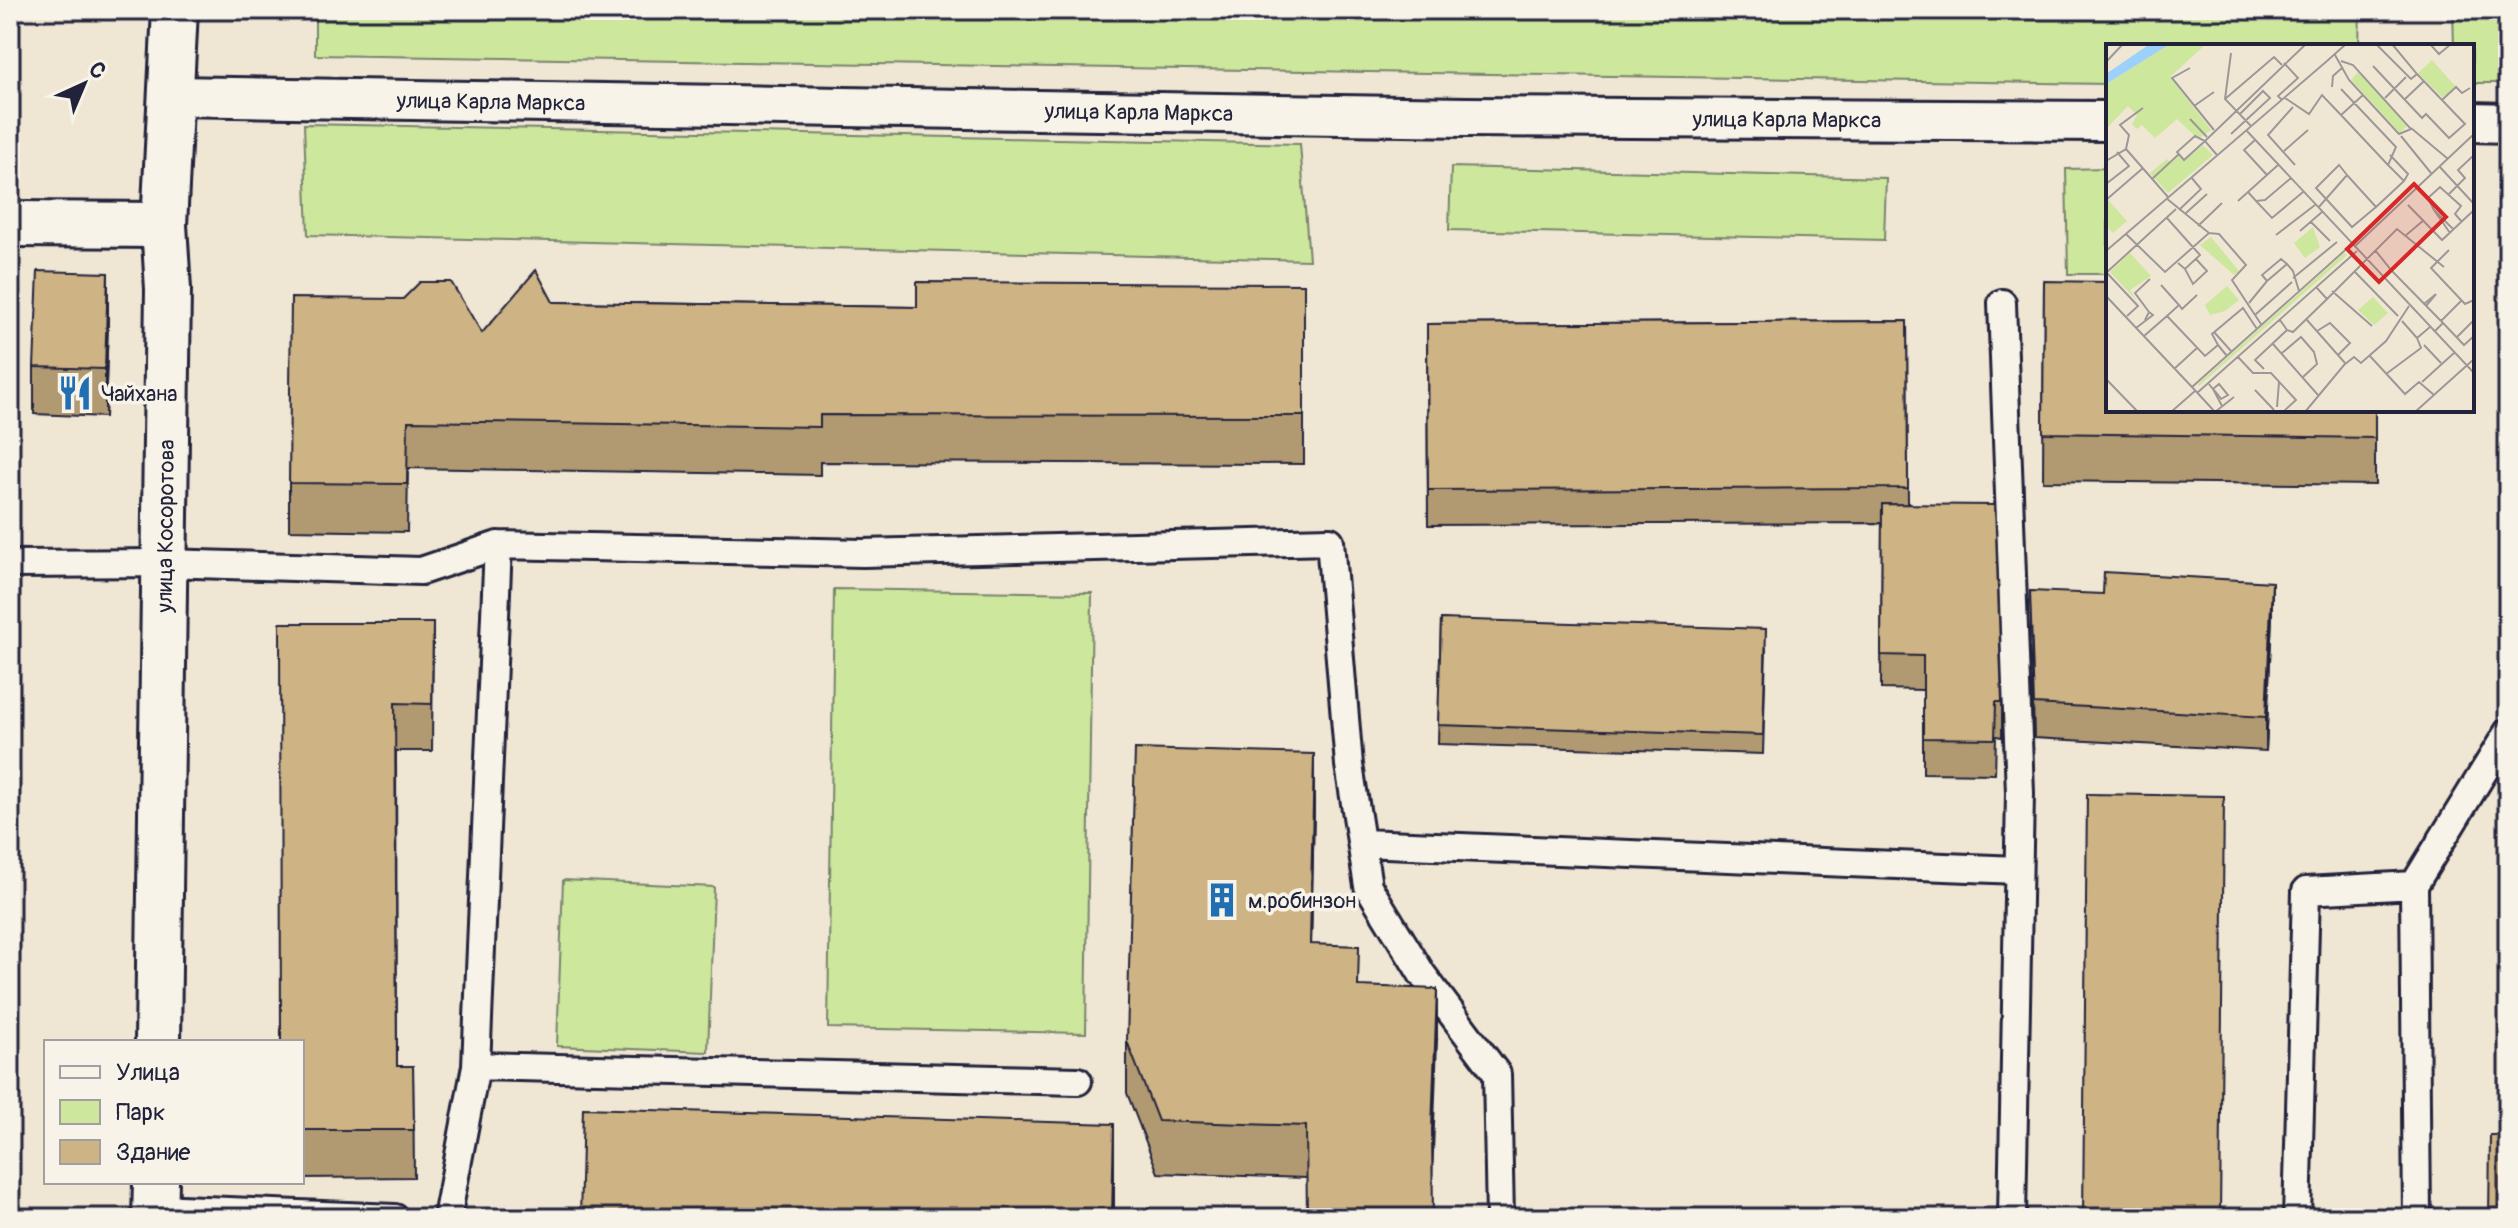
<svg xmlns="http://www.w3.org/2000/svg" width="2518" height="1228" font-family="Pangolin,sans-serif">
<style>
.green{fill:#cde79d;stroke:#78846c;stroke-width:2}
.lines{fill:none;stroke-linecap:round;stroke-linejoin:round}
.service-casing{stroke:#22223b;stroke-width:32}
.pedestrian-casing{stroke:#22223b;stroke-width:44}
.tertiary-casing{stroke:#22223b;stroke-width:50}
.service{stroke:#f7f3e8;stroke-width:26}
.pedestrian{stroke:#f7f3e8;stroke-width:38}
.tertiary{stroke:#f7f3e8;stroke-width:44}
.wall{fill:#b19a72;stroke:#22223b;stroke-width:2}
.shaded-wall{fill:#907d5c;stroke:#22223b;stroke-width:2}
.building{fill:#ceb384;stroke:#22223b;stroke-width:2}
.labels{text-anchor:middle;stroke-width:7;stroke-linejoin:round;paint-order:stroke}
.street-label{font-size:22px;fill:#22223b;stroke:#f7f3e8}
.poi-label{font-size:22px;fill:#22223b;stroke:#f7f3e8;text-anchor:start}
.inset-road{fill:none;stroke:#9d9897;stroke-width:2}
.view{fill:#d62828;fill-opacity:0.15;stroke:#d62828;stroke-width:4}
.inset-edge{fill:none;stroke:#22223b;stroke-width:4}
</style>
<rect width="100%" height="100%" fill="#efe6d4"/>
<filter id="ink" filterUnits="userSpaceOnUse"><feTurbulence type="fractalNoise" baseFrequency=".0125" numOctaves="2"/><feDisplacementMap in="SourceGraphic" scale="16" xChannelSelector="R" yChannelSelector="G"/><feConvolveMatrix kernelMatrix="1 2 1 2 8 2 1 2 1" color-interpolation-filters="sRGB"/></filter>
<g filter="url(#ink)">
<path class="green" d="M315,10H2360L2359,46H2108V84L315,55Z
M2453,10H2508V83H2472V46H2454Z
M304,124L1300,144L1309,260L308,235Z
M1451,167L1886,178L1884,240L1449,230Z
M2108,168V274H2068L2066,169Z
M834,589L1092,593L1086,1033L828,1028Z
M563,880L714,887L708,1052L557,1046Z"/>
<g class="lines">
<g class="service-casing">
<path id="service" d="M2002,303L2020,793L2012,1218
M10,564L165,563L421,571L498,545L863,553L1330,541L1349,765L1368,886L1422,974L1497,1074L1500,1218
M1362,843L2018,870
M2414,885L2508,732
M476,1066L1078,1081
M156,1208L395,1218
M447,1218L476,1066L498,545
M2297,1218L2306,891L2414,885L2417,1218"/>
</g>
<g class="pedestrian-casing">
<g id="pedestrian">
<path id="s1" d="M171,96L1466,117L2108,121"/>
<path d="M2472,122L2508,123"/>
</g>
</g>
<g class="tertiary-casing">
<g id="tertiary">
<path d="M10,224L164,225"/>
<path id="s2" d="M158,1042L168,289L164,225L175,10"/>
<path d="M155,1218L156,1182"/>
</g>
</g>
<use href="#service" class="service"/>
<use href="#pedestrian" class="pedestrian"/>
<use href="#tertiary" class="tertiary"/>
</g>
<path class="wall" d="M2044,281L2375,410V485L2043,481Z
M1304,284V464L820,462V475L408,468L407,532L289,530V483L482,333L553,302L917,307Z
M108,320L105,417L34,414V367Z
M1907,321L1908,504L2002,702V737L1996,736L1995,774L1923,773V690L1881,689L1882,523L1428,525L1427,324Z
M2030,591L2272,616L2266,751L2034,738Z
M1441,619L1766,648L1763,754L1438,744Z
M280,623H433L432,751H396L397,1066H413L414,1177L302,1178V1042Z
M1314,805L1311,944L1359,986L1437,1040L1306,1178L1158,1173L1127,1093V1041Z"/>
<path class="shaded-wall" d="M108,273V320L105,417V369Z
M2272,582V616L2266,751V717Z
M1314,754V805L1310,996V944Z
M1437,989V1040L1432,1181V1130Z
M1114,1124V1218H1112Z"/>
<path class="building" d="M536,270L553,302L917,307V282L1304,284V416L820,415V427L408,421L407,484L289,483L291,298L403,299L420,282H451L482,333Z
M38,271L108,273L105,369L34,367Z
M2044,281L2108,282V410H2375V438L2043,433Z
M1907,321L1908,488L1428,490L1427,324Z
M1882,504L1995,505L2002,702H1996L1995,739L1923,738V656L1881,655Z
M2104,572L2272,582L2266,717L2034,704L2030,591L2103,594Z
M1441,619L1766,629L1763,735L1438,725Z
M280,623H433L432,704L395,703L397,1066H413L414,1130H302V1042H281Z
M1135,749L1314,754L1310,944L1359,946L1358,986L1437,989L1432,1130L1433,1218H1307L1306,1126L1158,1121L1127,1041Z
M2087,794L2224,796L2220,1218H2083Z
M583,1108L1114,1124L1112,1218H580Z
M2490,1135H2508V1218H2489Z"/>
</g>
<defs>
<g id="restaurant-bare" transform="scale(2.76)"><path d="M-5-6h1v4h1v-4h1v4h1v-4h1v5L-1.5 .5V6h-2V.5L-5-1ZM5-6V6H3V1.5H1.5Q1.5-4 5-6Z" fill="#1f6fb2" stroke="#f7f3e8" stroke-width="2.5" paint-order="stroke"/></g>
<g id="building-bare" transform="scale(2.76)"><path d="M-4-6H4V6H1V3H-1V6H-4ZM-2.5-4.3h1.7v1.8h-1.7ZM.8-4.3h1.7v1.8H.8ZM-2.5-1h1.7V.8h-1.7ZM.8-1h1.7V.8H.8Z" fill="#1f6fb2" stroke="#f7f3e8" stroke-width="2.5" paint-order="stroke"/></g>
</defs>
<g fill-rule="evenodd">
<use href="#restaurant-bare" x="75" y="393"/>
<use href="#building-bare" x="1222" y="900"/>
</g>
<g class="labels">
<g class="street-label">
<text dy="8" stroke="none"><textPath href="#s1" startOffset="320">улица Карла Маркса</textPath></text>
<text dy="8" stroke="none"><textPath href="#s1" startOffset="968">улица Карла Маркса</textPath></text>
<text dy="8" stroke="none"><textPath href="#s1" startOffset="1616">улица Карла Маркса</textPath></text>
<text dy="8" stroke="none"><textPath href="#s2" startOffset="516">улица Косоротова</textPath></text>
</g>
<g class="poi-label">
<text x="101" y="401">Чайхана</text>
<text x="1248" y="908">м.робинзон</text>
</g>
</g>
<g transform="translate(2106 44)">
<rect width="368" height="368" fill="#efe6d4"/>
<path d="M64,0H100L64,33L105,86L92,95L71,75L49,94L36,81L31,85L26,80L31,71L22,62L0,85V40ZM326,16L350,43L338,55L312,29ZM252,28L302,81L294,89L245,36ZM97,101L107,111L62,149L44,129L61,115L65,119L73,112L78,117ZM2,156L21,177L7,189L0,182ZM207,183L214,203L199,214L188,199ZM105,193L133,227L128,231L94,201ZM24,209L45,232L24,246L31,257L4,228ZM238,209L241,211L93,342L92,340ZM121,242L133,256L119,267L104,271L99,261ZM267,253L282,269L268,281L252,266Z" fill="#cde79d"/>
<path d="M44,0H64L0,40V30Z" fill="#9bd1fa"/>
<path class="inset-road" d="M270,0L305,35L311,30L286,0M324,0L333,10L345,0M125,9L119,55L145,82M229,11L243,36L293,90L305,85L247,21L235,17M221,17L240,0M0,18L17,0M267,22L316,74L320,70L343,94L359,80L311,30M84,24L66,34L108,86M226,43L227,32L237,23M179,54L203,70L216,51L235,71L257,51M279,54L300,33M119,55L168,13L176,21M176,56L172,52L192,34L178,19M298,56L318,37M336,56L350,43L356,49L364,44M88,62L108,48M187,63L162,91L189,121M235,71L282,121M84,75L101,93M305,84L342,115M140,86L368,329M125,90L164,54L157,47L134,70M295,92L325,129M149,96L138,106L161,131M20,105L62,153M178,107L202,86M111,111L99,97L89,92L71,108L78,116L99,97L200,0M284,111L302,130L298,137M0,117L20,105L23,91L14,81L37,64M333,122L368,160M241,131L233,121L210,144L246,183L270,163M46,135L73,110M0,140L23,122L11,108M142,148L150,157L159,156L185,134M342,151L359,134L352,126L368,111M60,154L103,189M0,156L37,124M132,157L172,121M150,157L166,174L197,148M302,161L336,196L368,166M212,164L241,131L270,163L298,137L282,121L290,103L235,45M73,166L95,145L85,133M328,166L322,154L334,143L355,162L349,170L356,178M80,169L101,150M60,173L94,211L79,225L72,219M205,178L224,197M92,182L116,159M194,187L216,168M344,189L328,166L347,185M20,190L59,228L103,189L113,190L140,221L126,236L149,271M170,191L209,161M299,192L318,176M248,203L368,90M269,206L285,226L277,233M343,206L325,224L359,260L368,256M0,207L221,17M181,220L161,237L156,231L175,215L181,220L187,227L193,247M79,225L87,240L101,227L90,215M285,226L337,279M249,228L292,272M0,229L70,165M1,229L32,262L21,272M187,234L231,198M55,241L73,261L61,272M210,243L221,255L291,185L338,223M226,247L266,282M0,252L86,343L246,200M143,259L161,237M318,260L330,250L320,262M73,261L76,265L91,251M43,268L29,249L44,235M201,276L239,319M296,277L311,294L324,283M335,277L355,257M155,280L149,271L186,238M30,284L47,271L43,268L39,276M181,286L187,288L221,255M211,287L224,279L244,299L232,311M108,288L125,307M328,288L337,279L358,301L368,292M38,292L61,272L99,312L112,301L121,312M351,293L368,276M167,300L212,351M112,301L106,290L137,264L151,285M318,301L335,319M176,309L195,293L208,308L211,320L197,333M263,311L299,350L313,338L328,351M132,313L147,329H165L190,356L177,368M68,325L91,304M158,325L149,316L181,286L174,276M280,330L315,304L311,294M0,335L32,368M316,338L348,309M103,340L107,345L113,352L115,355L122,351L113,340L107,345L116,362M86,343L109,368M149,346L168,366M91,349L251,207M171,363L173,338M65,368L89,347M109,368L128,353M199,368L238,321L248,313L255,319L280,297L303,262M309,368L368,315"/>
<path class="view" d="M308,140L340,173L273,238L241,205Z"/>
<rect width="368" height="368" class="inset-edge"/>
</g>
<rect width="2518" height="1228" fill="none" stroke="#f7f3e8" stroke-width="40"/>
<rect x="20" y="20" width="2478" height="1188" fill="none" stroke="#22223b" stroke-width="3" filter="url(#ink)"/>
<rect x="44" y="1040" width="260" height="144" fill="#f7f3e8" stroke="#a29fa3" stroke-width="2"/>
<rect x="60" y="1066" width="40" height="12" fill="#f7f3e8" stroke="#a29fa3" stroke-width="2"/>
<text x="116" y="1080" font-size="24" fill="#22223b">Улица</text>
<rect x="60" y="1100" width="40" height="24" fill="#cde79d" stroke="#a29fa3" stroke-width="2"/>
<text x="116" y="1120" font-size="24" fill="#22223b">Парк</text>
<rect x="60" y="1140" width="40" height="24" fill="#ceb384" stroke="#a29fa3" stroke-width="2"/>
<text x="116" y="1160" font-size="24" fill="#22223b">Здание</text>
<g transform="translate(84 84) rotate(44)" stroke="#f7f3e8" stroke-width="6" paint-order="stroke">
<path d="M0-6L14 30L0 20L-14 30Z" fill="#22223b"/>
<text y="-12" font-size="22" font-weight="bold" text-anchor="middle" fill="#22223b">С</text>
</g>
</svg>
